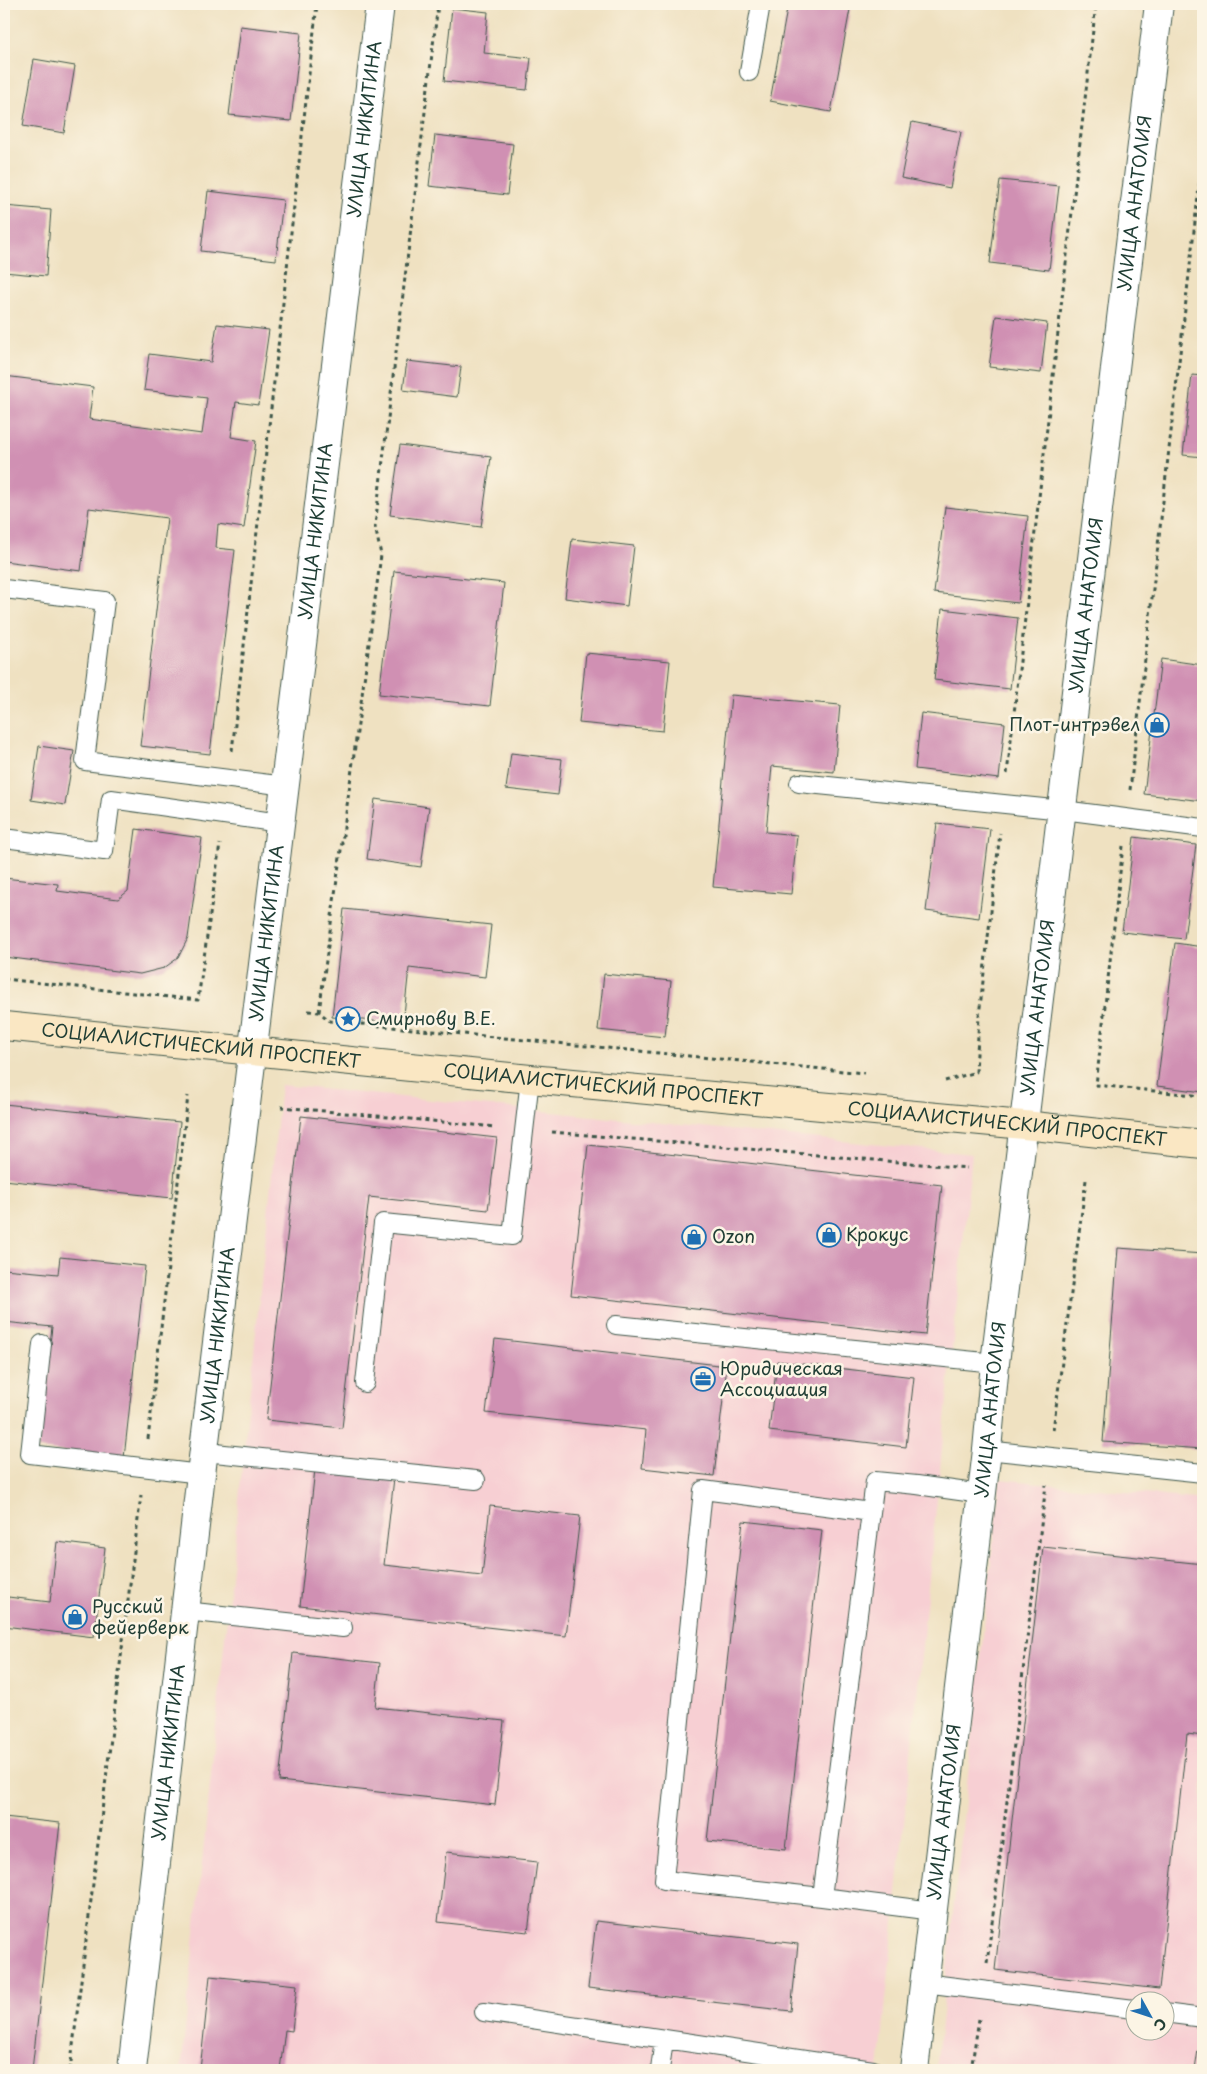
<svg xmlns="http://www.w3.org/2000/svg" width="1207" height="2074" font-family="'Playpen Sans',sans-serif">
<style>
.built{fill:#f7cfd3;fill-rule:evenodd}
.building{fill:#d090b3}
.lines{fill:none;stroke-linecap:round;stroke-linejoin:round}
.lane-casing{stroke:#3e5649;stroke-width:20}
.street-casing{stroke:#3e5649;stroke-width:30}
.secondary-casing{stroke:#3e5649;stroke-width:30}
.path{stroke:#3e5649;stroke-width:3;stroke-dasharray:4 4;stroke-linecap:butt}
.lane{stroke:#fff;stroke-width:18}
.street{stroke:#fff;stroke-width:28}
.secondary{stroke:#fae7c3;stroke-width:28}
.labels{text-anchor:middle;stroke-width:5;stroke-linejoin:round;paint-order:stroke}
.street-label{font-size:18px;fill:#1f3d34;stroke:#fcf5e5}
.poi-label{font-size:18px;fill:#1f3d34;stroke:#fcf5e5;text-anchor:start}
</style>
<rect width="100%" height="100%" fill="#fcf5e5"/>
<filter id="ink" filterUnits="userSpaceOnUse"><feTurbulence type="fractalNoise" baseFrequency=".02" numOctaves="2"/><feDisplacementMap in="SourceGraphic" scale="10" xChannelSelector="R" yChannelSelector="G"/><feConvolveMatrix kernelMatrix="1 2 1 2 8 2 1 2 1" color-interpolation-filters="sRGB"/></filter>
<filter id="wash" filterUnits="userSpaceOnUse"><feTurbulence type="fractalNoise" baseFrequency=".0096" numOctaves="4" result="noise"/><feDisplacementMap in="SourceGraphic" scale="20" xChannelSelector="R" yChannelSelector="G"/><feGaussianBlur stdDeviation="1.12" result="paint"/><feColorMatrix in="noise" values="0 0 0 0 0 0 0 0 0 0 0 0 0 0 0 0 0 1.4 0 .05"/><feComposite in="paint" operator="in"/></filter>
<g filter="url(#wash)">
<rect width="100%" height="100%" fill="#efe1c1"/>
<path class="built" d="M281,1085L972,1154L879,2070H181Z
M1000,1479L1203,1500V2070H936ZM1134,2002H1164V2032H1134Z"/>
<g id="blocks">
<path class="building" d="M788,4H851L831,112L770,101Z
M452,8L488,12L484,53L531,58L527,90L444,81Z
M240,26L301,33L291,121L229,115Z
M34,59L75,66L64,133L23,126Z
M912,122L961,132L950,188L901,178Z
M435,135L513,144L507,195L429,186Z
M1000,180L1059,186L1049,270L990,263Z
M208,191L283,200L276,260L201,251Z
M4,206L51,210L46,276L4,272Z
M1202,244H1203V273L1199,272Z
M996,316L1047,323L1041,373L989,367Z
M217,324L269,330L258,405L236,402L231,437L256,441L244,528L218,524L216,548L235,550L210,754L140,746L167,518L89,508L81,571L4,561V376L93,387L89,419L202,434L207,398L144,390L149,354L211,362Z
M407,361L461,367L457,397L403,390Z
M1192,375L1203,376V457L1183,455Z
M400,445L491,457L481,527L390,515Z
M945,507L1028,516L1018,603L934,593Z
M572,539L634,546L627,606L565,598Z
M394,571L504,583L490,706L379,694Z
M942,609L1018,618L1010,689L934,680Z
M586,653L670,661L663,731L579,723Z
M1161,659L1203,665V801L1144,794Z
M731,695L840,705L834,772L772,766L766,832L797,835L791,894L713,887Z
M921,713L1005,723L999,779L915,769Z
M39,746L74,751L65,805L31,800Z
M511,753L562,759L558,795L506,789Z
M375,799L429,807L421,867L367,859Z
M937,823L990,829L979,918L926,911Z
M136,829L202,838L188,938L178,958L164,968L140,974L4,957V878L58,884L57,891L118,899L128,891Z
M1134,837L1196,845L1184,939L1122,932Z
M344,909L491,925L485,977L409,968L403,1024L332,1017Z
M1175,943L1203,947V1092L1157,1086Z
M604,974L671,981L665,1037L598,1030Z
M4,1104L180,1122L172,1198L4,1180Z
M301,1116L497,1138L488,1210L369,1197L342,1428L266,1420Z
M588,1145L942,1185L925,1335L571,1295Z
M1118,1248L1203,1254V1449L1103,1442Z
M60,1257L145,1266L124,1458L38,1449L52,1327L4,1322V1269L58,1274Z
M495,1339L727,1366L714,1476L642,1468L646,1430L486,1413Z
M777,1361L914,1377L906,1447L769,1431Z
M315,1469L394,1478L384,1565L482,1576L490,1506L580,1516L566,1636L300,1606Z
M743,1521L822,1530L786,1849L707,1841Z
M57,1542L105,1548L94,1637L4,1626L8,1597L50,1602Z
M1043,1547L1203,1564V1736L1187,1734L1159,1989L995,1970Z
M293,1653L380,1663L375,1707L504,1721L495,1805L279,1781Z
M4,1817L60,1823L32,2070H4Z
M446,1852L537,1862L528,1932L438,1922Z
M596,1921L798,1944L791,2011L588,1988Z
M210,1976L297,1985L292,2031L285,2030L280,2070H200Z
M1198,2050L1203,2051V2070H1195Z"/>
</g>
</g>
<g filter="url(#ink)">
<use href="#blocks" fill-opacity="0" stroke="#3e5649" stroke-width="1"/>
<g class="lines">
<g class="lane-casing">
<path id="lane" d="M749,72L761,4
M4,589L105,601L85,761L286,786
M799,783L1063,810L1203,828
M4,838L104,851L111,799L280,823
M616,1325L995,1363
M42,1344L30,1454L201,1474
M365,1383L383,1223L512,1236L530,1079
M987,1450L1203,1473
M205,1452L476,1480
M185,1611L343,1628
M822,1897L664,1880L703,1490L871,1512
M933,1911L822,1897L875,1481L917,1485L981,1494
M924,1983L1134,2009
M484,2012L873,2070
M1164,2013L1203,2018
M660,2070L664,2039"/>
</g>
<g class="street-casing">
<g id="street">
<path id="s1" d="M132,2070L201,1474L380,4"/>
<path id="s2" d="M914,2070L987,1450L995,1363L1159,4"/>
</g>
</g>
<g class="secondary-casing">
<g id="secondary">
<path id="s3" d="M4,1026L530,1079L1024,1125L1203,1144"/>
</g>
</g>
<path class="path" d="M232,751L317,4
M1007,774L1096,4
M1130,790L1203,152
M1123,846L1096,1085L1203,1096
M4,979L198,1000L220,844
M308,1011L319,1012L330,1021L864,1073
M319,1012L381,555L375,526L438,4
M945,1081L976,1072L979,1016L1000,833
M281,1107L496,1127
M552,1132L967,1168
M1053,1430L1086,1180
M148,1439L188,1096
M987,1963L1046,1485
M70,2070L141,1495
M971,2070L979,2019"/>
<use href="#lane" class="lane"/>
<use href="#street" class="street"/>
<use href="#secondary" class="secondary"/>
</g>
</g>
<defs>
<g id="shop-ring" transform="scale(1.25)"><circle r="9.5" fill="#fcf5e5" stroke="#1f6fb2" stroke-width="1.5"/><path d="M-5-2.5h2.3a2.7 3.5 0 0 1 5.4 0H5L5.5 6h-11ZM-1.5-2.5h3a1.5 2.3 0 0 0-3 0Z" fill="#1f6fb2"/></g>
<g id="sight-ring" transform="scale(1.25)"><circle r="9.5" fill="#fcf5e5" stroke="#1f6fb2" stroke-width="1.5"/><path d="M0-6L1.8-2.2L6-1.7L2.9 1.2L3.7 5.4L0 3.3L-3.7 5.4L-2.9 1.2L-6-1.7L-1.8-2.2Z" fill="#1f6fb2"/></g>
<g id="office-ring" transform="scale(1.25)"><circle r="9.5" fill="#fcf5e5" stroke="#1f6fb2" stroke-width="1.5"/><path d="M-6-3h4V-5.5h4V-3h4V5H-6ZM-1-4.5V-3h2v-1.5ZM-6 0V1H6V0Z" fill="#1f6fb2"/></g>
</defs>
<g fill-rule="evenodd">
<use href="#shop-ring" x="1157" y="725"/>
<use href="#sight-ring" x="348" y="1019"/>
<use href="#shop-ring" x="829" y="1235"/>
<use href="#shop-ring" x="694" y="1237"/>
<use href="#office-ring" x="703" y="1379"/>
<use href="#shop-ring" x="75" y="1617"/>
</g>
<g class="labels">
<g class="street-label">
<text dy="6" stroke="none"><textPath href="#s1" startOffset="1955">УЛИЦА НИКИТИНА</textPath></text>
<text dy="6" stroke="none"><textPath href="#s2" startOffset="1880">УЛИЦА АНАТОЛИЯ</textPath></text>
<text dy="6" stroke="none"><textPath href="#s1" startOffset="1550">УЛИЦА НИКИТИНА</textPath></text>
<text dy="6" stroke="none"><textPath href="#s2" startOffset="1475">УЛИЦА АНАТОЛИЯ</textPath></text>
<text dy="6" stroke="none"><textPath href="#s1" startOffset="1145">УЛИЦА НИКИТИНА</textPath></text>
<text dy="6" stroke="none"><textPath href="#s2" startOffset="1070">УЛИЦА АНАТОЛИЯ</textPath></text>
<text dy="6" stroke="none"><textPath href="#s3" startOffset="198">СОЦИАЛИСТИЧЕСКИЙ ПРОСПЕКТ</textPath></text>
<text dy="6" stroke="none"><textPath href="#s3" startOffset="602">СОЦИАЛИСТИЧЕСКИЙ ПРОСПЕКТ</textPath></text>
<text dy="6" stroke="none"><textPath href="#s3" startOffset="1008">СОЦИАЛИСТИЧЕСКИЙ ПРОСПЕКТ</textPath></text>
<text dy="6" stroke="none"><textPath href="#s1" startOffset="740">УЛИЦА НИКИТИНА</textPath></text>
<text dy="6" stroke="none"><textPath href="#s2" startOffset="665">УЛИЦА АНАТОЛИЯ</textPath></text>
<text dy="6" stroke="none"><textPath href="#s1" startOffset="320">УЛИЦА НИКИТИНА</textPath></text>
<text dy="6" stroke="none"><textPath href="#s2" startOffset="260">УЛИЦА АНАТОЛИЯ</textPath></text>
</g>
<g class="poi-label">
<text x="1140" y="731" text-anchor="end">Плот-интрэвел</text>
<text x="366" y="1025">Смирнову В.Е.</text>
<text x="846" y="1241">Крокус</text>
<text x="712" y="1243">Ozon</text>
<text x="720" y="1375">Юридическая<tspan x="720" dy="21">Ассоциация</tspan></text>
<text x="92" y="1613">Русский<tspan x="92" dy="21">фейерверк</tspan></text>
</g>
</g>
<rect width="1207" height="2074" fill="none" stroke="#fcf5e5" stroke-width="20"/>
<g transform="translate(1150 2016) rotate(130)"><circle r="24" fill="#fcf5e5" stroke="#a4ab9e"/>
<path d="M0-4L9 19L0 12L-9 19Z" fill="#1f6fb2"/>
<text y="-8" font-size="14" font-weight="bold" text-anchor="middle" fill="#1f3d34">С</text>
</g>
</svg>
